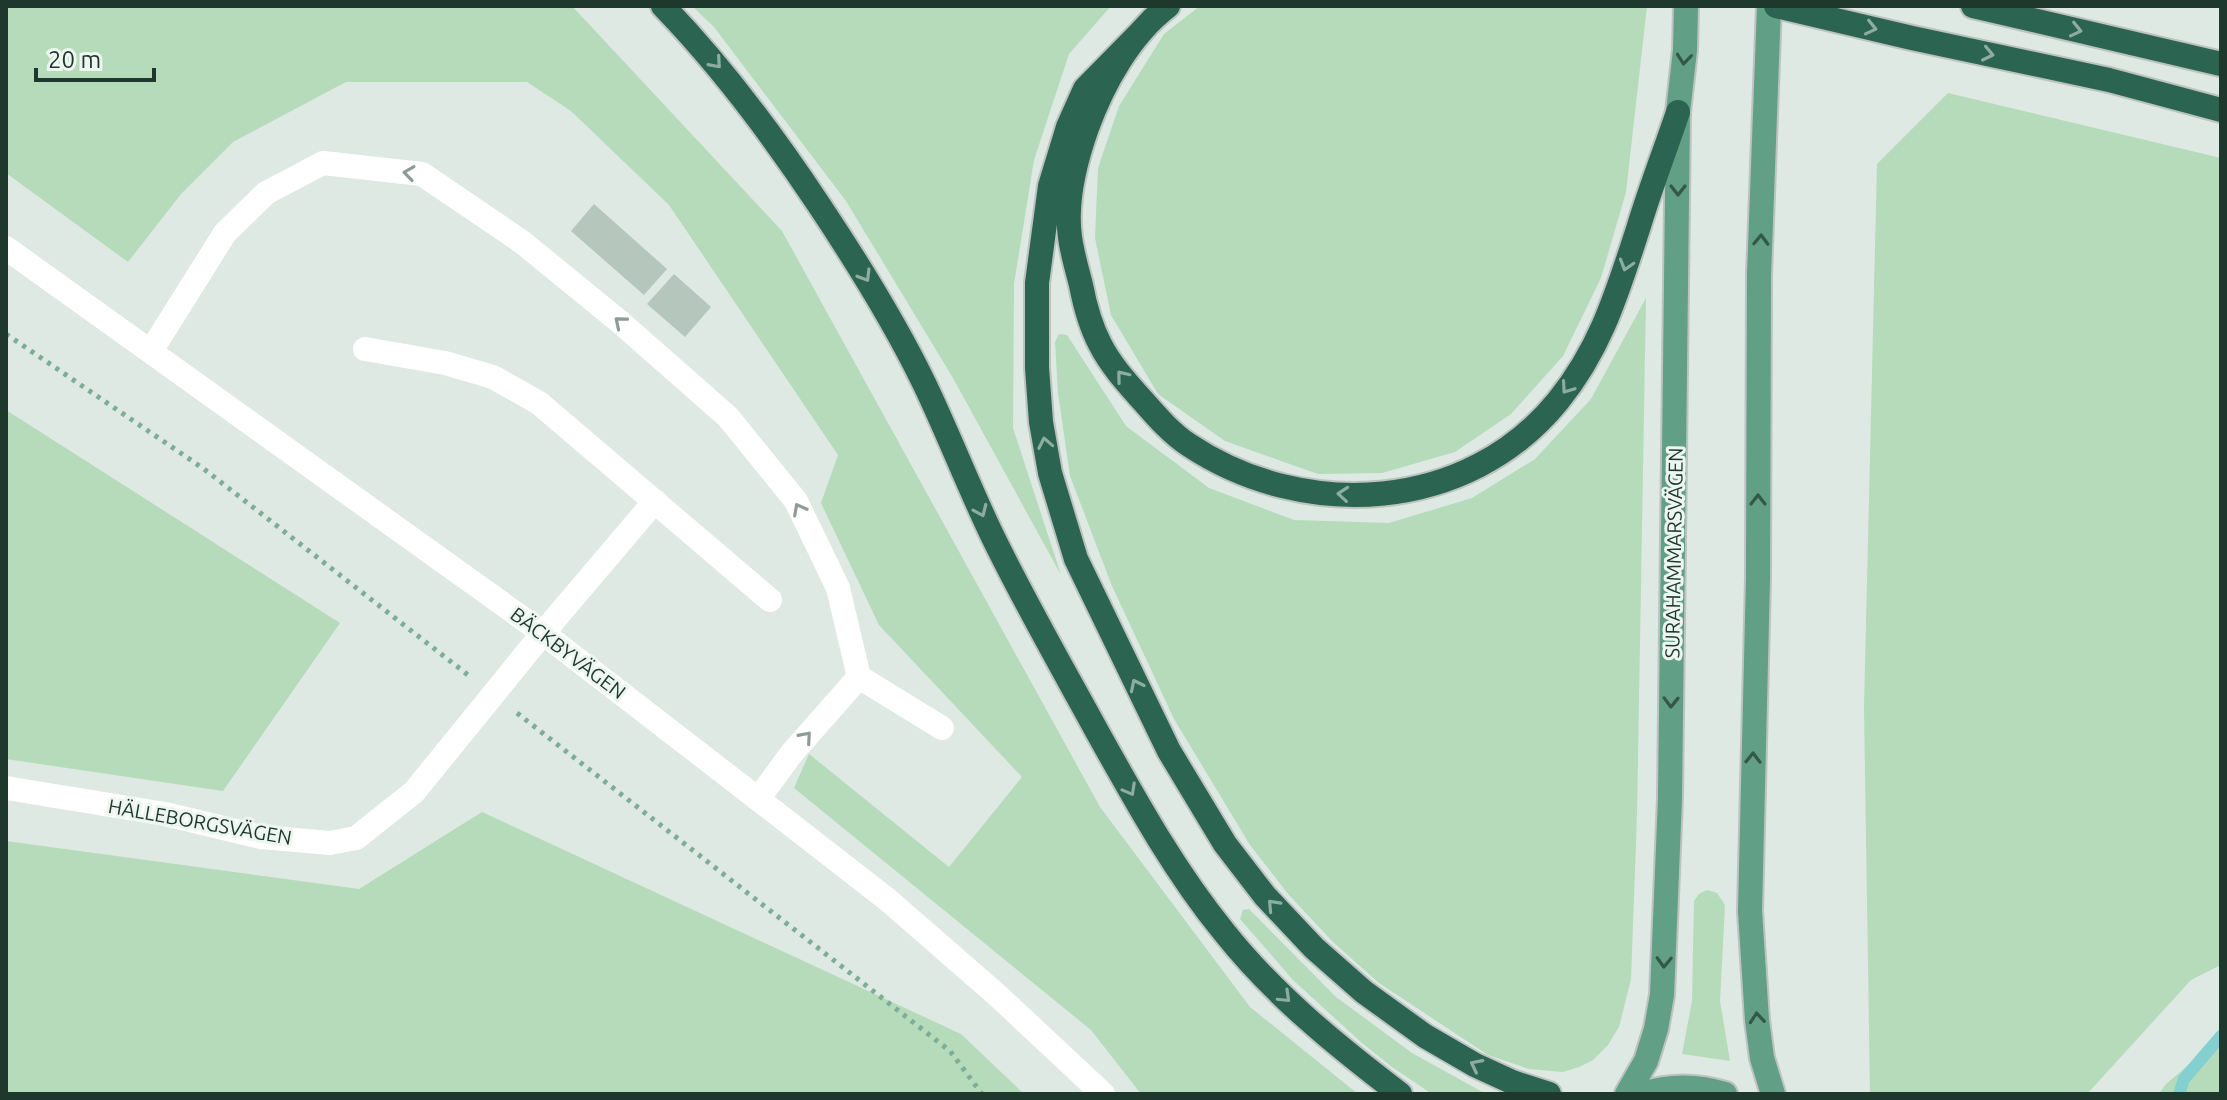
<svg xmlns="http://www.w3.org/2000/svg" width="2227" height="1100" font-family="Ubuntu,sans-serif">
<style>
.green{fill:#b5dbba}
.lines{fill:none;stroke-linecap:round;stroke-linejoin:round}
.stream{stroke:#84cfcf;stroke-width:12}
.building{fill:#b5c6bd}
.primary-casing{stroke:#bcc3c0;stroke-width:28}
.motorway-casing{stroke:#bcc3c0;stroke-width:28}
.path{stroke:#7dad97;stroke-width:5;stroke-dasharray:4 6;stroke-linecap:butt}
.service{stroke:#fff;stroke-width:24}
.minor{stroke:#fff;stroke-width:24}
.primary{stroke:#619f86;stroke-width:24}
.motorway{stroke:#2b6450;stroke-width:24}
.oneway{stroke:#8cada0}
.oneway2{stroke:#335748}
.oneway3{stroke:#8f9c96}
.labels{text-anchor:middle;stroke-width:6;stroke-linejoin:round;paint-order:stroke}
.street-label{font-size:20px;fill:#1f382d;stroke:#edf6f0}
</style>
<rect width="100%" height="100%" fill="#dde9e2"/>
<path class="green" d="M6,6H572L782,231L1100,807L1250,1007L1358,1094H1141L1091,1030L794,788L809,754L949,867L1022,777L879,625L821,503L838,455L669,205L571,111L527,82H346L233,142L181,194L128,262L6,173Z
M692,6H1111L1069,54L1034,160L1014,284L1013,428L1061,575L953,378L846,201L714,27Z
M1200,6H1647L1626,192L1601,278L1563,356L1511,414L1455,452L1382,473L1318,474L1225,441L1158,394L1111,315L1095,238L1098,168L1119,106L1164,34Z
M1948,93L2221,158V965L2191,980L2087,1094H1870L1864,708L1877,164Z
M1646,298L1637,815L1631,979L1619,1027L1608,1045L1593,1060L1579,1067L1563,1072L1529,1069L1488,1055L1379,983L1333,942L1289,895L1250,845L1174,719L1112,586L1070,476L1058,393L1055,342L1059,334L1067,335L1126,426L1209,488L1294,520L1389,523L1472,498L1535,459L1591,399Z
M6,410L340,623L223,791L6,759Z
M482,812L961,1034L1024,1094H6V841L359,889Z
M1707,890L1717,893L1725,905L1720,1001L1730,1061L1682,1054L1692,1001L1694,901L1699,894Z
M1249,909L1336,997L1412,1053L1486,1094H1432L1392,1067L1362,1043L1293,980L1240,919L1243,910Z
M2221,1037V1094H2159L2165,1085Z"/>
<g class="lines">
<path class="stream" d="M2179,1094L2184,1079L2221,1036"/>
</g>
<path class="building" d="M594,204L667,269L644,295L571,231Z
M674,274L711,307L685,337L647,304Z"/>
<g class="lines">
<g class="primary-casing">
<path id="primary" d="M1769,6L1759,275L1758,578L1750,911L1757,1020L1762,1058L1773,1094
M1627,1094L1646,1061L1656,1029L1662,995L1670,798L1678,112L1685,50L1686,6
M1643,1094C1670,1085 1699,1086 1725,1094"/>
</g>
<g class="motorway-casing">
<path id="motorway" d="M663,6C722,67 772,134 819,205C857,262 894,321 924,383C948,433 968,485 992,535C1025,603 1063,669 1099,735C1137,803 1175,872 1224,932C1274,995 1337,1046 1400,1094
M1168,6C1130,35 1103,84 1087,128C1075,162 1065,201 1070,237C1072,253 1077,269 1081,285C1085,306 1090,325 1100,344C1111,366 1128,384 1144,402C1158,418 1172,434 1189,445C1305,522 1468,512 1558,401C1601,348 1617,293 1638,229C1650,189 1665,151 1678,112
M1776,6L1912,38L2109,80L2221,110
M1973,6L2221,64
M1139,34L1085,89L1068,127L1050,186L1037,283V368L1041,422L1050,473L1076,559L1169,751L1225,844L1265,896L1314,948L1364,992L1425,1036L1475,1065L1512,1082L1549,1094"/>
</g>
<path class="path" d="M6,334L204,469L468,675
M517,713L950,1051L982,1094"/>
<path class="service" d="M365,349L445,363L493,377L539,403L770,600
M151,351L225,233L266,193L323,163L422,174L522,242L620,322L728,417L796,501L838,588L859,677L792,753L758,799
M543,633L655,501
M859,677L942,728"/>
<path class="minor" d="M6,248L543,633L758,799L888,900L997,995L1103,1094
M6,788L165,814L261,837L330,843L356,838L414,792L543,633"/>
<use href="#primary" class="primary"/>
<use href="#motorway" class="motorway"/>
</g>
<defs><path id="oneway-chevron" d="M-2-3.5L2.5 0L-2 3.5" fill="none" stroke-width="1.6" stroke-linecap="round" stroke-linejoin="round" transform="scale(2)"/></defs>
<g class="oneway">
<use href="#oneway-chevron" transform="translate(1871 28) rotate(13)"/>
<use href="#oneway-chevron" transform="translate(2076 30) rotate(13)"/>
<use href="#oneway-chevron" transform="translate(1988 54) rotate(12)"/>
<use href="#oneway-chevron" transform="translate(716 63) rotate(49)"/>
<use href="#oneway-chevron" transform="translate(1626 265) rotate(107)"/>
<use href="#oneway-chevron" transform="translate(865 276) rotate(59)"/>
<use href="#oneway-chevron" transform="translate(1122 376) rotate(-129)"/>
<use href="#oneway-chevron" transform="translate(1567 388) rotate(125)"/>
<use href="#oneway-chevron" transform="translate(1045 443) rotate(-101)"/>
<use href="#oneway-chevron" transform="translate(1343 494) rotate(-175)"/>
<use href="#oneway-chevron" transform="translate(981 511) rotate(66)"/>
<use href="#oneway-chevron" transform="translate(1136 685) rotate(-116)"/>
<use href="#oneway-chevron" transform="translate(1130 790) rotate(61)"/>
<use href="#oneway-chevron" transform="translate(1273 905) rotate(-133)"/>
<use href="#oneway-chevron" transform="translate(1285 997) rotate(44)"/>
<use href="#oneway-chevron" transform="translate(1476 1065) rotate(-153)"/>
</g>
<g class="oneway2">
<use href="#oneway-chevron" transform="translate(1684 59) rotate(96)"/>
<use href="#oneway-chevron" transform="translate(1678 190) rotate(90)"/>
<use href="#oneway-chevron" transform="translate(1761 240) rotate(-88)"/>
<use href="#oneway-chevron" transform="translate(1758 500) rotate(-90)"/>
<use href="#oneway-chevron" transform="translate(1671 702) rotate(91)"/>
<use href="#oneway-chevron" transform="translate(1753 758) rotate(-89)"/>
<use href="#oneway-chevron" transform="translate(1664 962) rotate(92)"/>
<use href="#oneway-chevron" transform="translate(1757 1018) rotate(-95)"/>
</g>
<g class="oneway3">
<use href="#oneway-chevron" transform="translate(409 173) rotate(-172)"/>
<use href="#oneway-chevron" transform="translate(620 322) rotate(-140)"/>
<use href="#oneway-chevron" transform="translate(799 509) rotate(-118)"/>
<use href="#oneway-chevron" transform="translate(806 737) rotate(-49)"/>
</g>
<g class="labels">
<g class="street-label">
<text transform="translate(1674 553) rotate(-89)" y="7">SURAHAMMARSVÄGEN</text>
<text transform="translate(568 653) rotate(37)" y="7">BÄCKBYVÄGEN</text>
<text transform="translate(200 822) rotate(10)" y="7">HÄLLEBORGSVÄGEN</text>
</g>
</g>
<rect width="2227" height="1100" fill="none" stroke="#1f382d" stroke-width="16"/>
<path d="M36 68v12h118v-12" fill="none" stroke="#1f382d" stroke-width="4"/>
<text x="48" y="68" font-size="24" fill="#1f382d" stroke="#edf6f0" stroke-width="6" paint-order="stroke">20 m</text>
</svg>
